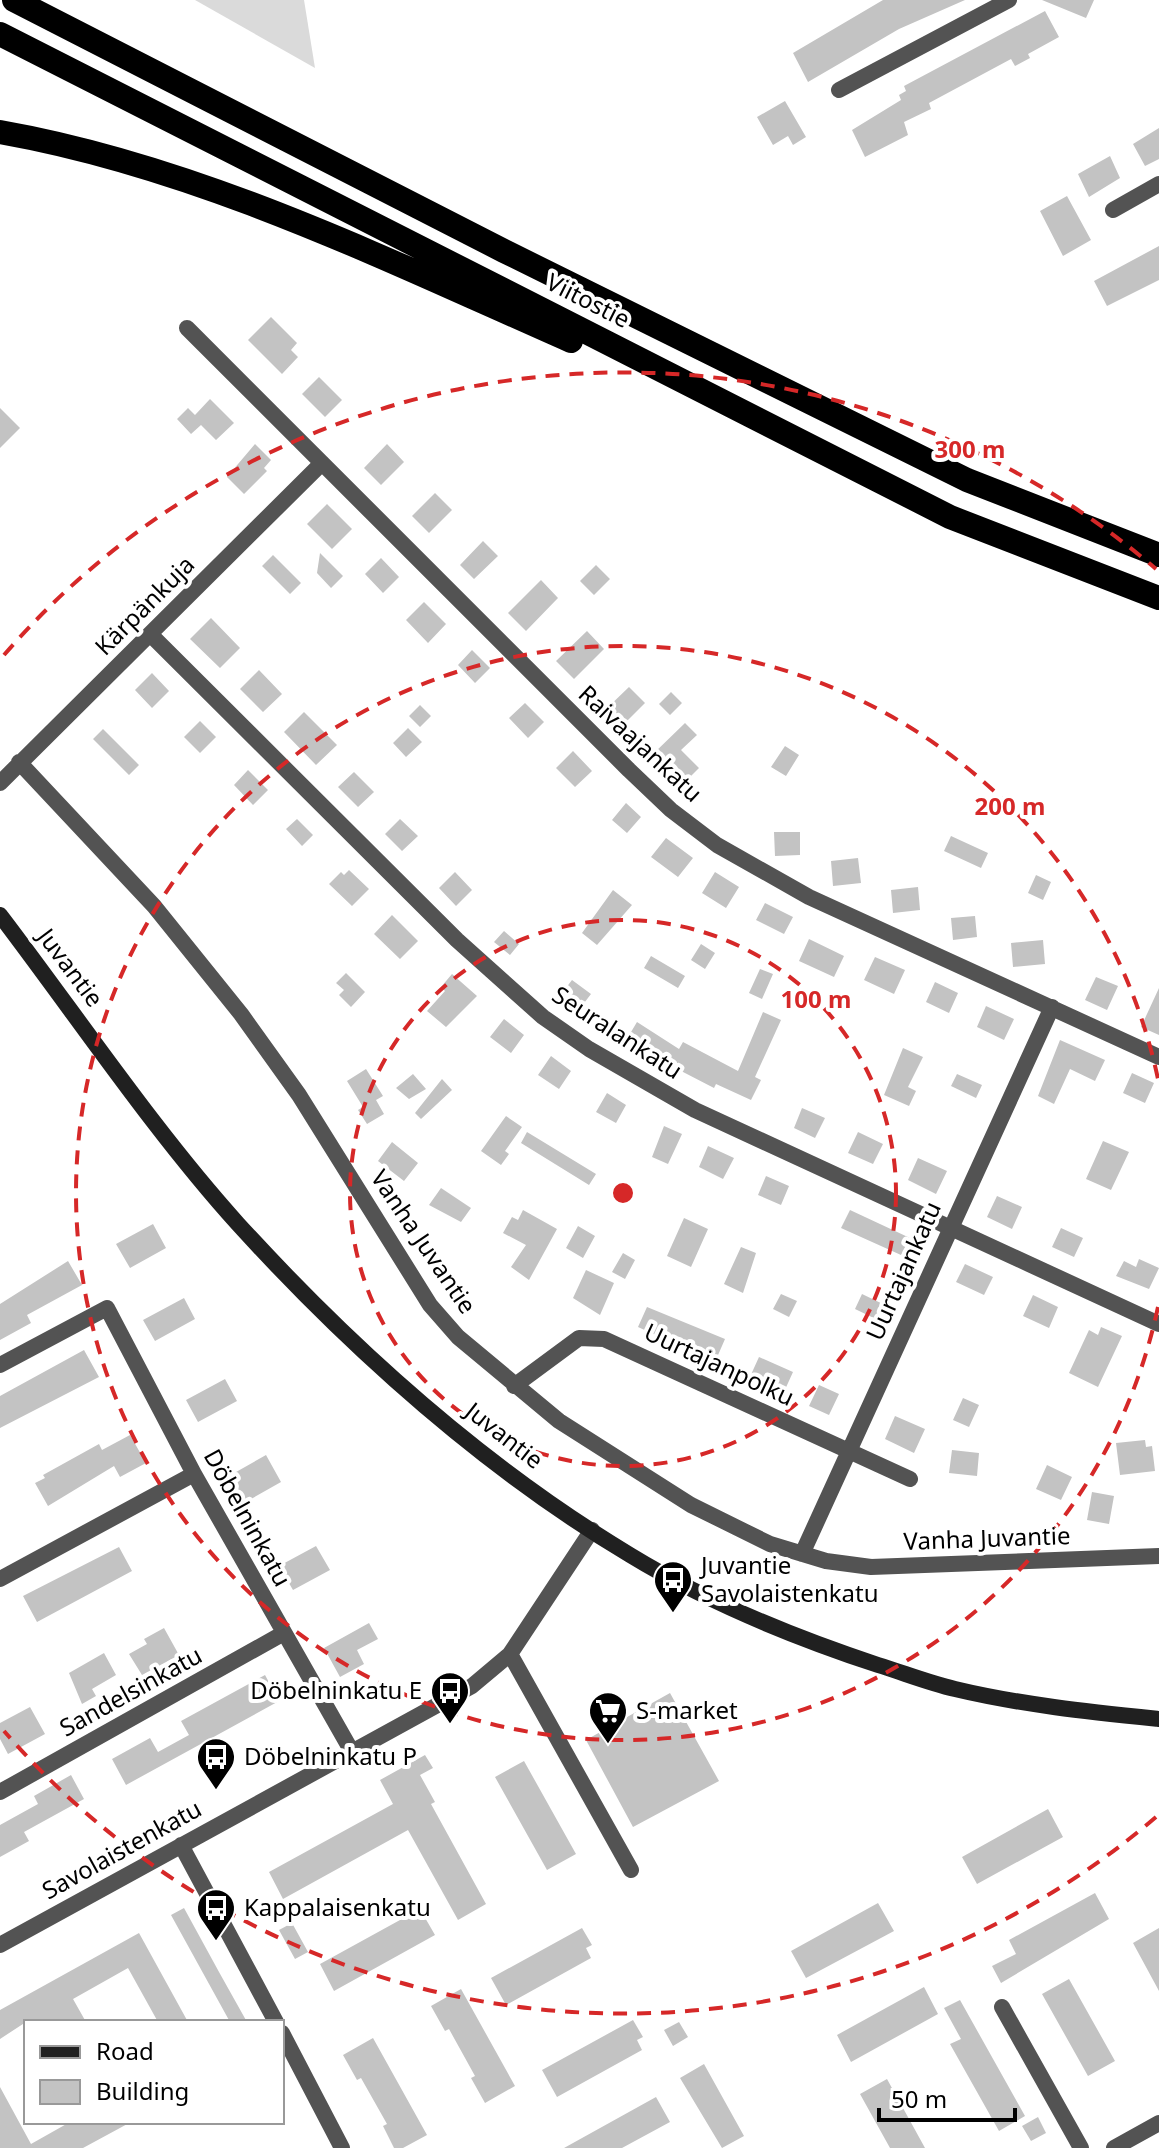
<svg xmlns="http://www.w3.org/2000/svg" width="1159" height="2148" font-family="'Noto Sans',sans-serif">
<style>
.green{fill:#dadada}
.building{fill:#c3c3c3}
.lines{fill:none;stroke-linecap:round;stroke-linejoin:round}
.street{stroke:#535353;stroke-width:16}
.secondary{stroke:#202020;stroke-width:16}
.highway{stroke:#000;stroke-width:24}
.ring{fill:none;stroke:#d62828;stroke-width:4;stroke-dasharray:14 10}
.labels{text-anchor:middle;stroke-width:8;stroke-linejoin:round;paint-order:stroke}
.street-label{font-size:24px;fill:#000;stroke:#fff}
.poi-label{font-size:24px;fill:#000;stroke:#fff;text-anchor:start}
.centre{fill:#d62828;stroke:#fff;stroke-width:4}
.ring-label{font-size:24px;text-anchor:middle;font-weight:bold;fill:#d62828;stroke:#fff;stroke-width:8;stroke-linejoin:round;paint-order:stroke}
</style>
<rect width="100%" height="100%" fill="#fff"/>
<path class="green" d="M195,0H304L315,68Z"/>
<path class="building" d="M883,0H965L899,29L808,82L793,53Z
M1042,0H1094L1086,18Z
M1045,11L1059,37L1028,54L1030,58L1015,66L1011,59L929,103L931,109L904,122L908,135L865,157L852,130L901,100L899,95L906,91L904,86Z
M785,101L806,137L793,145L788,136L773,145L757,117Z
M1159,128V159L1145,166L1133,144Z
M1110,156L1120,178L1089,197L1078,174Z
M1067,196L1091,240L1063,256L1040,211Z
M1159,246V280L1107,306L1094,281Z
M271,317L297,343L291,350L298,357L282,374L248,340Z
M319,377L342,400L325,417L302,394Z
M210,399L234,423L216,440L201,425L191,434L177,419L188,408L195,415Z
M0,408L20,428L0,448Z
M255,444L271,460L264,468L267,471L244,494L227,477Z
M387,444L404,462L381,485L364,468Z
M435,493L452,510L429,533L412,516Z
M327,504L352,529L332,549L307,524Z
M483,541L498,556L474,579L460,565Z
M320,553L343,576L331,588L317,573Z
M273,555L301,583L290,594L262,566Z
M381,558L399,577L383,593L365,574Z
M596,565L610,579L594,595L580,581Z
M541,580L558,598L526,631L508,613Z
M424,602L446,624L428,643L406,620Z
M211,618L240,648L220,668L190,639Z
M587,631L604,649L574,679L556,661Z
M472,650L490,668L475,683L458,665Z
M259,670L282,694L263,712L240,689Z
M152,673L169,691L152,708L135,690Z
M629,687L645,703L620,728L603,712Z
M671,692L682,703L670,715L659,704Z
M525,703L544,722L528,738L509,718Z
M420,705L431,716L420,727L409,716Z
M304,712L337,745L316,765L284,732Z
M200,721L216,737L200,753L184,737Z
M685,723L697,735L681,750L699,768L681,786L651,756Z
M408,728L422,742L406,757L393,743Z
M103,729L139,765L129,775L93,739Z
M785,746L799,755L786,776L771,767Z
M573,751L592,771L575,787L556,768Z
M248,770L268,790L253,805L234,785Z
M354,772L374,792L358,807L338,787Z
M626,803L641,817L627,833L612,820Z
M297,819L313,835L302,846L286,829Z
M400,819L418,836L402,851L385,834Z
M774,832H800V855L775,856Z
M951,836L988,853L981,868L944,851Z
M666,838L693,858L678,877L651,857Z
M858,858L861,883L833,886L831,861Z
M349,870L369,889L352,906L329,884L341,872L344,875Z
M455,872L472,890L456,906L439,888Z
M715,872L739,887L726,908L702,893Z
M1036,875L1051,882L1043,900L1028,893Z
M918,887L920,910L893,913L891,890Z
M613,890L632,905L597,945L582,933Z
M765,903L793,917L784,934L756,920Z
M392,915L418,941L400,959L374,934Z
M975,916L977,937L953,940L951,918Z
M504,931L519,944L510,955L494,942Z
M809,939L844,956L834,977L799,961Z
M1043,940L1045,964L1013,967L1011,943Z
M701,944L715,953L705,969L691,960Z
M651,956L685,976L678,988L644,968Z
M875,957L905,970L894,994L864,980Z
M760,969L773,974L762,999L749,993Z
M346,973L365,992L351,1007L339,995L344,990L336,983Z
M452,974L477,996L446,1027L427,1011L445,991L441,987Z
M1096,977L1118,986L1107,1010L1085,1000Z
M572,980L591,994L578,1011L559,997Z
M935,982L958,993L949,1013L926,1002Z
M1159,988V1035L1141,1027Z
M986,1006L1014,1019L1004,1040L977,1027Z
M763,1012L781,1020L755,1077L761,1080L751,1100L716,1084L714,1088L625,1042L637,1022L679,1049L683,1042L738,1071Z
M504,1019L524,1035L511,1053L490,1037Z
M1060,1040L1105,1060L1095,1081L1070,1069L1054,1104L1038,1096Z
M903,1048L923,1057L908,1087L916,1091L909,1106L884,1095Z
M551,1056L571,1071L559,1089L538,1075Z
M366,1069L383,1096L376,1100L384,1114L367,1124L358,1110L363,1107L347,1081Z
M1132,1073L1154,1083L1145,1103L1123,1093Z
M413,1074L426,1089L409,1099L396,1088Z
M957,1074L982,1085L976,1098L951,1086Z
M442,1079L452,1090L421,1119L415,1113Z
M607,1093L626,1105L616,1123L596,1112Z
M802,1108L825,1118L815,1138L794,1128Z
M506,1116L522,1127L505,1151L509,1154L501,1165L481,1151Z
M664,1126L682,1134L668,1164L652,1157Z
M527,1132L596,1174L589,1185L521,1143Z
M858,1132L883,1144L873,1164L848,1153Z
M1103,1141L1129,1152L1111,1190L1086,1179Z
M392,1142L418,1163L404,1181L378,1161Z
M708,1146L734,1158L723,1179L699,1167Z
M918,1158L947,1171L936,1194L908,1180Z
M766,1176L789,1186L781,1205L758,1195Z
M441,1188L471,1208L461,1222L429,1205Z
M997,1196L1022,1207L1012,1229L987,1217Z
M523,1210L557,1229L529,1280L511,1267L526,1245L503,1233L512,1217L518,1220Z
M850,1210L910,1238L901,1255L841,1228Z
M684,1218L708,1229L691,1267L667,1256Z
M153,1224L166,1248L130,1268L116,1244Z
M578,1226L595,1236L583,1258L566,1248Z
M1061,1228L1083,1238L1074,1257L1052,1247Z
M741,1247L756,1253L743,1293L724,1284Z
M623,1253L635,1260L625,1279L612,1272Z
M1139,1259L1159,1268L1149,1289L1116,1276L1124,1261L1136,1267Z
M68,1261L82,1285L27,1315L31,1323L0,1340V1304Z
M965,1264L993,1277L984,1295L956,1282Z
M586,1270L614,1283L600,1315L573,1298Z
M781,1294L797,1301L789,1317L773,1309Z
M862,1294L887,1306L880,1321L855,1309Z
M1033,1295L1058,1307L1049,1328L1023,1316Z
M184,1298L195,1319L155,1341L143,1320Z
M647,1307L725,1339L715,1362L638,1327Z
M1101,1327L1122,1336L1098,1387L1069,1373L1089,1330L1098,1335Z
M84,1350L99,1377L0,1428V1396Z
M759,1357L793,1372L783,1394L749,1379Z
M225,1379L237,1401L198,1422L186,1400Z
M819,1385L839,1394L829,1415L809,1406Z
M963,1398L979,1405L969,1427L953,1420Z
M895,1416L925,1429L914,1453L885,1439Z
M130,1435L146,1463L120,1477L114,1466L48,1506L35,1483L45,1478L43,1475L99,1444L102,1450Z
M1145,1440L1146,1447L1152,1446L1155,1471L1120,1475L1116,1443Z
M952,1450L979,1453L977,1476L949,1473Z
M266,1455L281,1482L244,1503L229,1476Z
M1047,1465L1072,1477L1061,1500L1036,1489Z
M1092,1492L1114,1496L1109,1524L1087,1520Z
M316,1546L330,1570L293,1590L279,1566Z
M119,1547L132,1571L37,1622L23,1596Z
M369,1623L378,1639L357,1650L364,1664L340,1677L324,1648Z
M164,1628L179,1655L142,1675L129,1654L147,1644L144,1639Z
M104,1653L116,1675L92,1689L96,1696L82,1704L69,1673Z
M265,1675L279,1701L126,1785L112,1759L150,1738L158,1752L189,1735L181,1721Z
M670,1693L719,1781L633,1827L586,1740Z
M30,1707L45,1734L8,1754L0,1739V1723Z
M425,1755L433,1768L420,1775L435,1802L431,1804L486,1904L458,1920L408,1830L283,1899L269,1872L393,1804L380,1780Z
M524,1761L576,1854L547,1870L495,1777Z
M71,1775L84,1799L24,1832L29,1841L0,1857V1825L38,1804L34,1796Z
M1048,1809L1063,1837L977,1884L962,1857Z
M1095,1893L1109,1919L1001,1983L992,1966L1016,1954L1009,1940Z
M878,1903L894,1931L806,1978L791,1951Z
M184,1908L219,1972L247,2022H230L171,1915Z
M420,1909L435,1935L334,1991L320,1964Z
M292,1923L308,1952L295,1959L279,1930Z
M582,1928L592,1945L586,1948L591,1958L506,2005L491,1978Z
M1159,1928V1991L1133,1943Z
M139,1933L188,2022H158L128,1968L73,1999L86,2022H26L0,2039V2010Z
M1069,1979L1115,2061L1088,2076L1042,1994Z
M924,1987L938,2014L851,2062L837,2035Z
M461,1989L515,2086L485,2103L471,2078L475,2076L449,2029L445,2031L431,2006Z
M960,2000L1025,2116L999,2131L950,2044L961,2039L944,2008Z
M633,2020L643,2037L637,2040L642,2050L557,2097L542,2070Z
M679,2022L688,2037L673,2046L664,2030Z
M373,2038L427,2135L403,2148H394L383,2126L387,2124L361,2078L357,2080L343,2055Z
M704,2064L744,2136L722,2148L680,2078Z
M887,2079L925,2148H890L860,2094Z
M0,2087L31,2144L70,2122H131L83,2148H0Z
M656,2097L670,2122L622,2148H564Z
M1038,2117L1046,2133L1031,2141L1022,2126Z"/>
<g class="lines">
<path class="street" d="M839,90L1009,0
M1113,210L1159,184
M187,328L629,770L671,810L717,845L809,897L1159,1057
M151,635L457,940L543,1017L589,1049L695,1110L1159,1324
M19,762L154,906L241,1014L299,1095L430,1305L458,1337L559,1421L691,1505L770,1544L826,1561L871,1567L1159,1556
M0,783L322,463
M0,1365L107,1308L194,1474L351,1750
M514,1386L579,1338L604,1339L910,1479
M802,1554L1052,1007
M0,1579L194,1474
M510,1654L631,1870
M0,1792L284,1633
M181,1845L276,2022
M0,1945L472,1686L510,1654L592,1530
M1002,2007L1081,2148
M282,2033L342,2148
M1114,2148L1159,2123"/>
<path class="secondary" d="M0,915C77,1016 154,1131 238,1224C352,1349 485,1468 630,1555C707,1602 793,1637 878,1665C904,1673 929,1683 955,1689C1022,1705 1091,1712 1159,1719"/>
<path class="highway" d="M14,0L504,251L967,480L1159,555
M0,34L950,517L1159,598
M0,132C199,167 387,260 571,341"/>
</g>
<g class="ring">
<circle cx="623" cy="1193" r="273"/>
<path d="M1158 1307A547 547 0 1 1 1158 1079"/>
<path d="M1156 1817A820 820 0 0 1 4 1731M4 655A820 820 0 0 1 1156 569"/>
</g>
<defs>
<g id="bus-pin" transform="scale(2)"><path d="M0 17L-7.5 6A9.5 9.5 0 1 1 7.5 6Z" fill="#000" stroke="#fff"/><path d="M-5-6H5V4H4V6H2V4H-2V6H-4V4H-5ZM-3.5-4V0h7V-4ZM-3.5 1.2v1.5H-2V1.2ZM2 1.2v1.5H3.5V1.2Z" fill="#fff"/></g>
<g id="supermarket-pin" transform="scale(2)"><path d="M0 17L-7.5 6A9.5 9.5 0 1 1 7.5 6Z" fill="#000" stroke="#fff"/><path d="M-6-5.5h2.5l.6 2H6L4.5 2H-2.5L-4.4-4H-6ZM-1.5 3.2a1.3 1.3 0 1 0 .1 0ZM3 3.2a1.3 1.3 0 1 0 .1 0Z" fill="#fff"/></g>
</defs>
<g fill-rule="evenodd">
<use href="#bus-pin" x="673" y="1580"/>
<use href="#bus-pin" x="450" y="1691"/>
<use href="#supermarket-pin" x="608" y="1711"/>
<use href="#bus-pin" x="216" y="1757"/>
<use href="#bus-pin" x="216" y="1908"/>
</g>
<g class="labels">
<g class="street-label">
<text transform="translate(588 301) rotate(27)" y="8">Viitostie</text>
<text transform="translate(145 606) rotate(-45)" y="8">Kärpänkuja</text>
<text transform="translate(640 744) rotate(43)" y="8">Raivaajankatu</text>
<text transform="translate(70 968) rotate(53)" y="8">Juvantie</text>
<text transform="translate(617 1033) rotate(33)" y="8">Seuralankatu</text>
<text transform="translate(423 1242) rotate(56)" y="8">Vanha Juvantie</text>
<text transform="translate(904 1271) rotate(-66)" y="8">Uurtajankatu</text>
<text transform="translate(719 1365) rotate(25)" y="8">Uurtajanpolku</text>
<text transform="translate(504 1436) rotate(38)" y="8">Juvantie</text>
<text transform="translate(247 1518) rotate(61)" y="8">Döbelninkatu</text>
<text transform="translate(987 1539) rotate(-2)" y="8">Vanha Juvantie</text>
<text transform="translate(131 1692) rotate(-29)" y="8">Sandelsinkatu</text>
<text transform="translate(122 1850) rotate(-29)" y="8">Savolaistenkatu</text>
</g>
<g class="poi-label">
<text x="701" y="1574">Juvantie<tspan x="701" dy="28">Savolaistenkatu</tspan></text>
<text x="422" y="1699" text-anchor="end">Döbelninkatu E</text>
<text x="636" y="1719">S-market</text>
<text x="244" y="1765">Döbelninkatu P</text>
<text x="244" y="1916">Kappalaisenkatu</text>
</g>
</g>
<circle cx="623" cy="1193" r="12" class="centre"/>
<g class="ring-label">
<text x="970" y="458">300 m</text>
<text x="1010" y="815">200 m</text>
<text x="816" y="1008">100 m</text>
</g>
<rect x="24" y="2020" width="260" height="104" fill="#ffffff" stroke="#999999" stroke-width="2"/>
<rect x="40" y="2046" width="40" height="12" fill="#202020" stroke="#999999" stroke-width="2"/>
<text x="96" y="2060" font-size="24" fill="#000000">Road</text>
<rect x="40" y="2080" width="40" height="24" fill="#c3c3c3" stroke="#999999" stroke-width="2"/>
<text x="96" y="2100" font-size="24" fill="#000000">Building</text>
<path d="M879 2108v12h136v-12" fill="none" stroke="#000000" stroke-width="4"/>
<text x="891" y="2108" font-size="24" fill="#000000" stroke="#ffffff" stroke-width="6" paint-order="stroke">50 m</text>
</svg>
